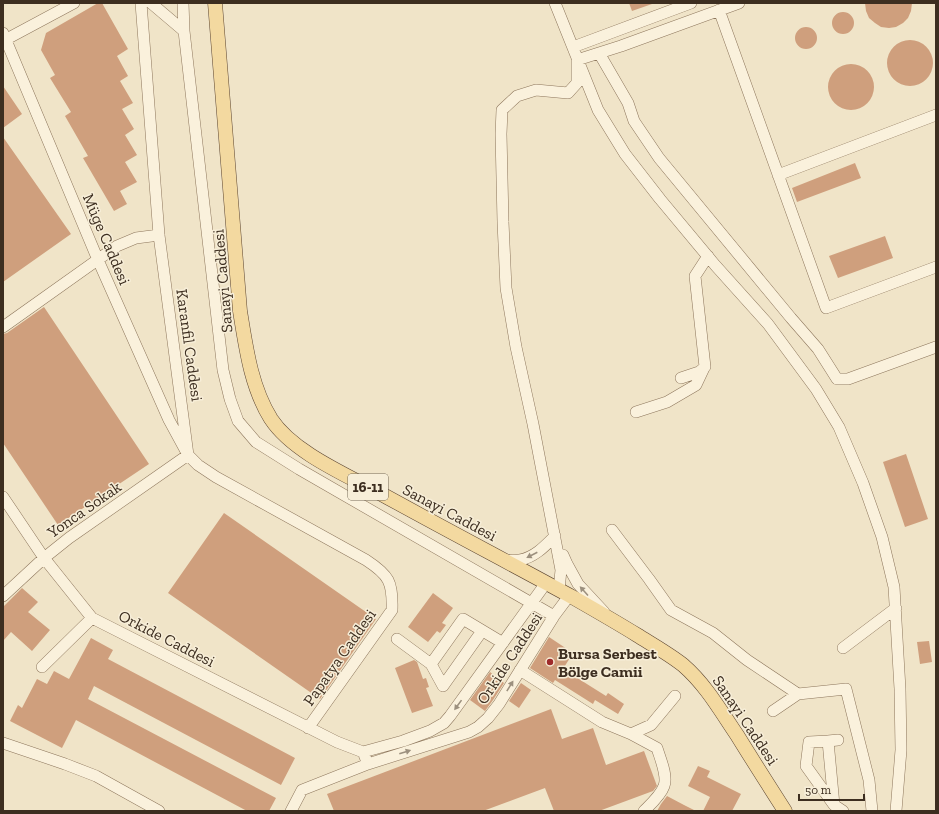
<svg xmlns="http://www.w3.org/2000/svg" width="939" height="814" font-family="'Zilla Slab',serif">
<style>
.building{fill:#cf9f7d}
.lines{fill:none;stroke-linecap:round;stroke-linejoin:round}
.minor-casing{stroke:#8d765c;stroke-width:12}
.major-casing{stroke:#5b4430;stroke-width:15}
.minor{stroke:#faf1dc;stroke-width:11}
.major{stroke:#f3d9a0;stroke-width:14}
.oneway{fill:#9c907e}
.poi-dot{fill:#9e2a2b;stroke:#f7eed8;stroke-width:1.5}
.labels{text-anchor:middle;stroke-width:3;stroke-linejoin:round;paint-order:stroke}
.shield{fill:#f7eed8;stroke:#756857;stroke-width:1}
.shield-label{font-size:15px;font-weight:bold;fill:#3d2e20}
.street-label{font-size:16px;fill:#3d2e20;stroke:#f7eed8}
.poi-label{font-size:16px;font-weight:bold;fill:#3d2e20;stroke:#f7eed8;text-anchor:start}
</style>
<rect width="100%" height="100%" fill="#f0e4c8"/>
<path class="building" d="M98,3H102L128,49L117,56L128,76L120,81L133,103L122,109L134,129L125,135L137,155L125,162L137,182L120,191L127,204L114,211L83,158L88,156L65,116L71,112L50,78L55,75L41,50L46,33Z
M629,3H652V4L632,11Z
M865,3H912L911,11L908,18L903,23L896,27L889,28L881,27L875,23L869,18L866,11Z
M832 23a11 11 0 1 1 22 0a11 11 0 1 1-22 0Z
M795 38a11 11 0 1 1 22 0a11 11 0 1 1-22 0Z
M887 63a23 23 0 1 1 46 0a23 23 0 1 1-46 0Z
M828 87a23 23 0 1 1 46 0a23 23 0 1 1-46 0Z
M3,86L22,114L3,128Z
M3,137L71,234L3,282Z
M855,163L861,178L797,202L792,188Z
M885,236L893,258L838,278L829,256Z
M44,307L149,464L58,525L3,443V334L7,333Z
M906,454L928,519L905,527L883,462Z
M224,513L376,619L320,699L168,593Z
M22,588L38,602L28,612L50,630L32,651L11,632L3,641V607Z
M433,593L453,608L442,623L446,625L440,633L437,631L428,642L408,627Z
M549,637L573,653L563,669L606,696L608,693L624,704L618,714L595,700L593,704L555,680L553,683L530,668Z
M91,638L113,650L108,659L295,758L281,785L94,686L88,699L276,798L269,811H247L76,720L62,748L10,721L18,705L22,708L37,679L47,684L54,671L69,679Z
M929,641L932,662L920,664L917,642Z
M414,660L417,662L423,679L426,678L429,687L426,688L433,706L412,713L395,668Z
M490,672L504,683L493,700L485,711L470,700Z
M521,683L531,690L519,708L509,701Z
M551,709L562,739L593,728L606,765L644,751L657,786L653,791L599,811H554L545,788L483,811H334L327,794Z
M698,766L710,771L707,777L741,794L732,811H703L710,797L688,786Z
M667,796L684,805L696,811H657L661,804Z"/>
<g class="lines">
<g class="minor-casing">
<path id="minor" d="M141,3L159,235L188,455L198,465L216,477L366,560C389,575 393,582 392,610L308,728
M151,3L184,31
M183,3L184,31L223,370L230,399L238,421L256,442L299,469L554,616
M555,3L598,110L625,154L660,199L715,265L768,324L816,389L839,427L863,483L882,537L894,587L900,689L901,750L896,811
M719,10L826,308L936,267
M3,33L98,260L169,420L188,455L69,538L44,558L3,596
M3,41L74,3
M573,47L691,3
M599,53L628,103L634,121L659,158L791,318L818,349L837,379H848L936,347
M778,175L936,115
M3,327L117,246L136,238L159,235
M681,378L699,372L705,367L695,276L708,256
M636,412L667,402L696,385L704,368
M3,497L44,558L92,618L337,742L363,752L368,764
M612,530L649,579L671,610L713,633L747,660L798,694
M563,555L567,564L578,584L604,612
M504,560C509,560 515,561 520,560C535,557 545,546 555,536
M559,590L561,570L533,424L516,347L506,288L503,222L501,134L502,110L517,96L536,90L568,93L577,83V60L621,46L739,3
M397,639L431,664L443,686L482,631
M843,648L896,608
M431,664L463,619L503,643
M42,667L92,618
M520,670L602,722L631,734L651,725L675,696
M773,711L798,694L846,689L869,780L872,811
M631,734L657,748C660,758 668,776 664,786C661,795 651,804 644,811
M838,740L828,741L834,805L843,811
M828,741L809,742L806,766L834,805
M3,743L65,764L96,776L159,811
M363,752L403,741L430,731L444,723L450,716L546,583
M291,811L302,790L368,764L469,732L478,727L488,718L499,704L554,616L569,596"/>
</g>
<g class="major-casing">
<path id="major" d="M215,3L240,311C246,348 251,387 271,419C292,451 342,473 376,491C441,527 508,562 574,598C595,610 616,622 637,635C653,645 669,654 683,665C706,685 720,710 737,735C753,761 769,786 785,811"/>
</g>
<use href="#minor" class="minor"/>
<use href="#major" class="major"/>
</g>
<defs><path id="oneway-solid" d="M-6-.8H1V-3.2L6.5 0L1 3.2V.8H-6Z"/></defs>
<g class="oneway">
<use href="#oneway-solid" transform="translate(532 555) rotate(153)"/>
<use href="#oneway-solid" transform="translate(584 591) rotate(-132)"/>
<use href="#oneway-solid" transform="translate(510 686) rotate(-58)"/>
<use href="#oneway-solid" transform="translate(458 705) rotate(126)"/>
<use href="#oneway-solid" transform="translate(405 752) rotate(-18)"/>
</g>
<circle class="poi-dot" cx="550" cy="662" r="4"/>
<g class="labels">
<rect class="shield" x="348" y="474" width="40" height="26" rx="3"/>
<g class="shield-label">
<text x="368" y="492">16-11</text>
</g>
<g class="street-label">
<text transform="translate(107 239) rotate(67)" y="6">Müge Caddesi</text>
<text transform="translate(222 281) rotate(-95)" y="6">Sanayi Caddesi</text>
<text transform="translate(190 345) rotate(82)" y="6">Karanfil Caddesi</text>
<text transform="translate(84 509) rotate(-35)" y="6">Yonca Sokak</text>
<text transform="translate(450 512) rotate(28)" y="6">Sanayi Caddesi</text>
<text transform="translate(167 638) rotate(27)" y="6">Orkide Caddesi</text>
<text transform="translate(339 657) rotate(-55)" y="6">Papatya Caddesi</text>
<text transform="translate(509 658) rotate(-57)" y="6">Orkide Caddesi</text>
<text transform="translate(746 720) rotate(56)" y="6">Sanayi Caddesi</text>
</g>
<g class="poi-label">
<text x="558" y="659">Bursa Serbest<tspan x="558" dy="18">Bölge Camii</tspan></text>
</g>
</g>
<rect width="939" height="814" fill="none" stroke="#3d2e20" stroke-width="8"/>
<path d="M799 794v6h65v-6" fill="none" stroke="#3d2e20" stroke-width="2"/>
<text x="805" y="794" font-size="12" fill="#3d2e20" stroke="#f7eed8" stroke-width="3" paint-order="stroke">50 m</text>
</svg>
